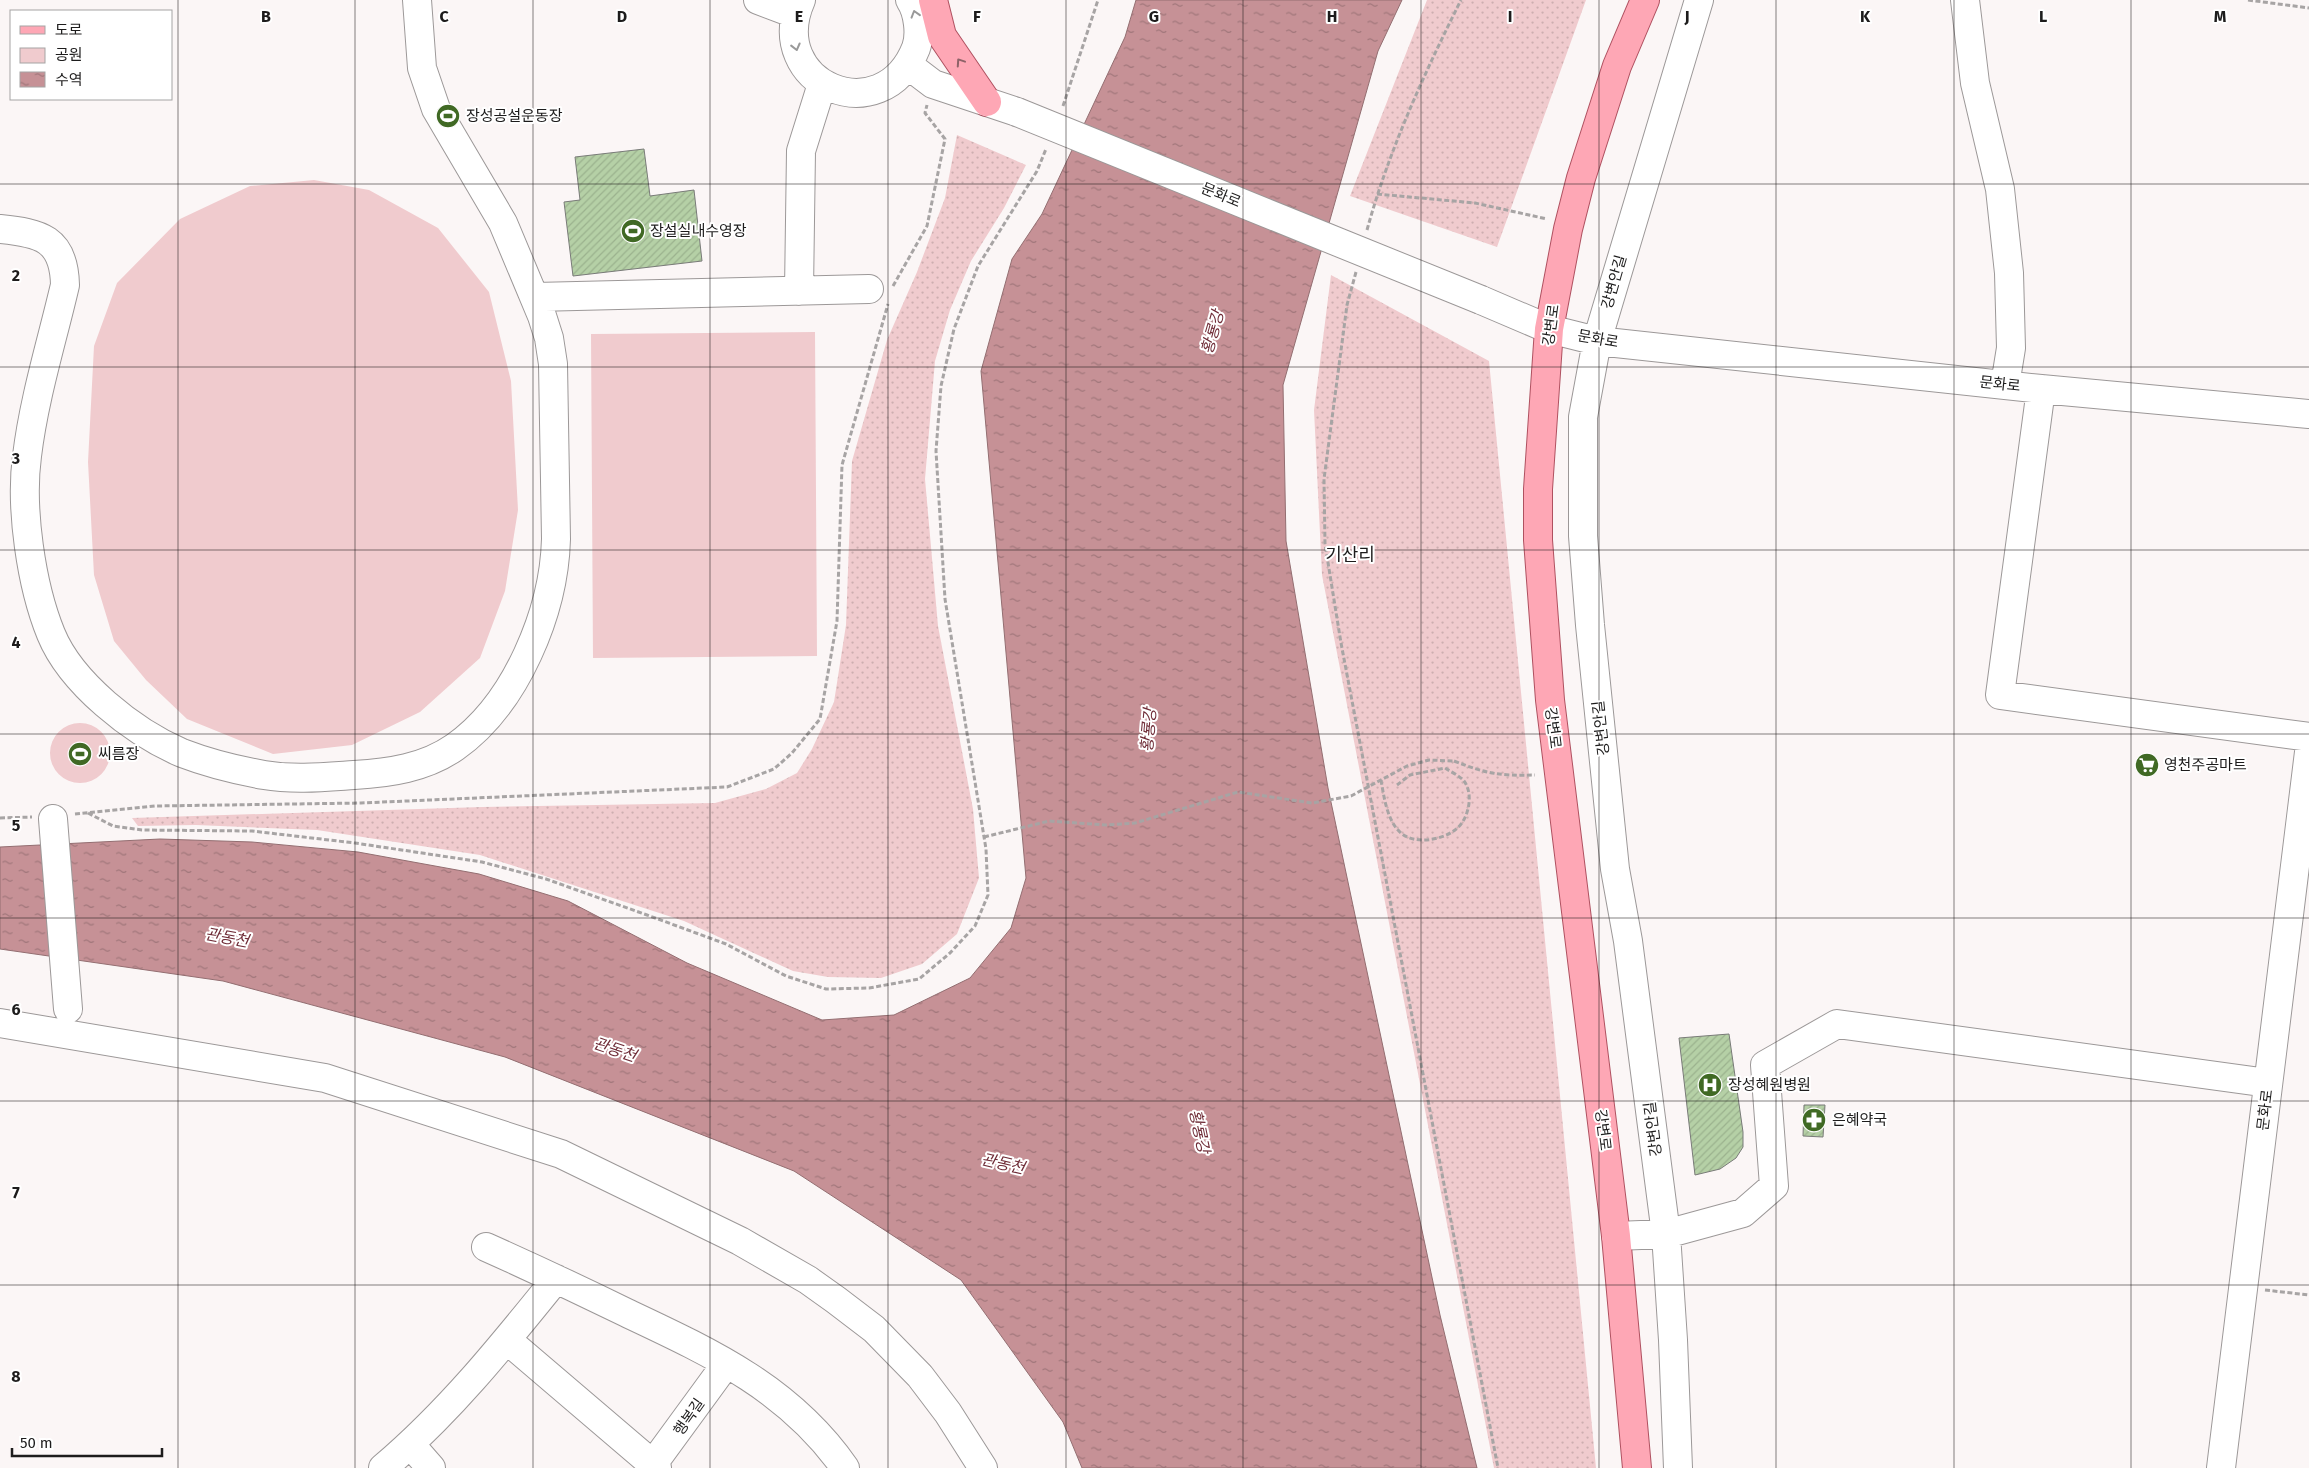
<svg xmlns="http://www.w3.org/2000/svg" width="2309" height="1468" font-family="'Fira Sans','Noto Sans KR',sans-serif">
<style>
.green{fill:url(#green-dots)}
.pitch{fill:#f0cbce}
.water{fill:url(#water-ripples);stroke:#936e71}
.building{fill:url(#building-hatch);stroke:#797b78}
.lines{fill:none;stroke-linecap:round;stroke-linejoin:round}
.minor-casing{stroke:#9c9898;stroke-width:30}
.major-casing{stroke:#af5160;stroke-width:30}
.path{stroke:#a7a4a4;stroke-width:3;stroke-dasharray:5 2.5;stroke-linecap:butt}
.minor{stroke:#fff;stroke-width:28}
.major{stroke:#fea7b5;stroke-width:28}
.minor-bridge-casing{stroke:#9c9898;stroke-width:30;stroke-linecap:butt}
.path-bridge{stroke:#a7a4a4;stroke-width:3;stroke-dasharray:5 2.5;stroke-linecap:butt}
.minor-bridge{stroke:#fff;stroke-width:28}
.oneway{stroke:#999}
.oneway2{stroke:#8e6268}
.grid{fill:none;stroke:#1d1c1c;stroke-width:1;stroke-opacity:0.55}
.labels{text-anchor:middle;stroke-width:4;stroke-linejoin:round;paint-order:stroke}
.poi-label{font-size:15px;fill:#1d1c1c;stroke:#fff;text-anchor:start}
.street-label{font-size:15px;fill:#1d1c1c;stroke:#fff}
.water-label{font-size:16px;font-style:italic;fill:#6f2c37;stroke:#fff}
.quarter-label{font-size:18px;fill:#1d1c1c;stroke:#fff}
.grid-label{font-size:16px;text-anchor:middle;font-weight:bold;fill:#1d1c1c;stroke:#fff;stroke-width:4;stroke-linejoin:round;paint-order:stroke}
</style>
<defs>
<pattern id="green-dots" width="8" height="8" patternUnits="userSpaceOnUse" patternTransform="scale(1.25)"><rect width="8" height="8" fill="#f0cbce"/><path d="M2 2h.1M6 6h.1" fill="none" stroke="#cdaeb0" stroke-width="1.8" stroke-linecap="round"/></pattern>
<pattern id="water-ripples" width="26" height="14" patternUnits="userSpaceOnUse" patternTransform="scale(1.25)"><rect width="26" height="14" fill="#c69196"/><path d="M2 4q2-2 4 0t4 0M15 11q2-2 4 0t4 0" fill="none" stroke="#a0767a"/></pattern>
<pattern id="building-hatch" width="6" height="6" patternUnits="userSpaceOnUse" patternTransform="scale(1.25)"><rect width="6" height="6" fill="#b5d0a6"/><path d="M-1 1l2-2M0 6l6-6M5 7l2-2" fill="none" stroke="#9bb28e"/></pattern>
</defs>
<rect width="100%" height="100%" fill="#fbf6f6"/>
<path class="green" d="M1427,0H1586L1497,247L1350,196Z
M957,135L1026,165L1004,208L971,261L950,310L935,361L925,479L938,626L973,809L979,878L957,934L922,964L881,978L828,977L793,971L684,921L480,855L317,830L196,825L138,826L132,818L482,807L715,803L766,789L797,773L812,749L834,702L846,625L852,461L887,340L917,272L945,198Z
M1331,275L1489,361L1596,1468H1494L1322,575L1314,410Z"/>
<path class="pitch" d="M314,180L369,190L438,228L489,292L511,381L518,510L505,591L480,658L420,712L352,745L273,754L187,719L146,680L114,641L94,575L88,462L94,346L117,283L180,219L250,186Z
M815,332L817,656L593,658L591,334Z
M50 753a30 30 0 1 1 60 0a30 30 0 1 1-60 0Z"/>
<path class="water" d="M1136,0H1402L1378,51L1283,385L1286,541L1328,788L1440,1315L1477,1468H1082L1063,1422L961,1280L794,1171L505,1057L223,981L0,949V847L160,839L252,842L358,852L479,874L568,901L687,963L822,1020L894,1015L970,978L1011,928L1026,878L981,371L1012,259L1042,214L1125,37Z"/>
<path class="building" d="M644,149L650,196L694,190L702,261L573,276L564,202L580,200L575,157Z
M1729,1034L1743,1132V1147L1736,1158L1720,1169L1695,1175L1679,1038Z
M1804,1105H1825L1823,1137L1803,1136Z"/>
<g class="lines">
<g class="minor-casing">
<path id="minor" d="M758,0L795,14
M801,0C764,84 882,134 916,48C921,34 918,12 910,0
M1965,0L1975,83L2000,189L2009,273L2011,348L2005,385
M908,65L933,84L1017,112
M0,229C40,233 64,238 65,285C52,341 34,398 27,456C20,508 31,585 51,634C71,683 133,732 182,753C208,763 236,770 264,775C294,780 324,777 354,775C389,773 425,768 455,747C516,704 554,612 556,539L553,364L549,338L542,316L503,223L436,109L422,68L417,0
M799,291L801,151L822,84
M535,297L869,289
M1481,300L1549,329L1597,341L2041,389L2309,414
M2041,389L2000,695L2309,737
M53,819L68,1009
M0,1023L325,1078L561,1154L740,1241L808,1280L836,1300L874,1329L920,1376L948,1413L983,1468
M1616,1236L1666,1234L1743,1213L1774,1186L1765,1065L1837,1024L2268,1083
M486,1247C533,1268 580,1290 627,1313C712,1353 790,1389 845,1468
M507,1340L657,1468
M410,1444L431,1468
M383,1468C449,1412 502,1346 556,1279
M650,1468L726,1364
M1678,1468L1673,1340L1666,1234L1628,941L1615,869L1590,625L1583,536V417L1597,341L1699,0
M2221,1468L2309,752"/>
</g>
<g class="major-casing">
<path id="major" d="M933,0L942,36L987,102
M1637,1468L1616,1236L1550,700L1538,540V489L1549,329L1568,229L1581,178L1617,66L1645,0"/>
</g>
<path class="path" d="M2248,0L2309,8
M1063,106L1098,0
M1377,194L1475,203L1547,219
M1367,230C1389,150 1424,74 1461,0
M1356,272L1347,305L1324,479L1325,544L1341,643L1498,1468
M893,286L927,226L945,139L925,113L927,105
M1454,761C1487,774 1500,776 1535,775
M1381,780C1384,797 1387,821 1401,833C1415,845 1442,840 1455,830C1469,820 1474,794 1464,781C1460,776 1451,772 1445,768L1410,775L1397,785
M88,813L113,826L142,830L252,831L355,843L482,862L546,879L647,915L726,944L786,976L826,989L869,988L919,979L950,953L975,926L988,895L986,849L945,599L936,451L941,386L954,329L978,266L1037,171L1046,149
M75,814L155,806L361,803L727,787L774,769L792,753L820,719L837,621L842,465L888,304
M0,818L32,817
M2265,1290L2309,1295"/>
<use href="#minor" class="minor"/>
<use href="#major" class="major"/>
<g class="minor-bridge-casing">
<path id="minor-bridge" d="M1017,112L1481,300"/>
</g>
<path class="path-bridge" d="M984,837L1049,821L1106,825L1135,823L1238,792L1312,803L1351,796L1407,766L1429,760L1454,761"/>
<use href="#minor-bridge" class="minor-bridge"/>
</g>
<defs><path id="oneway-chevron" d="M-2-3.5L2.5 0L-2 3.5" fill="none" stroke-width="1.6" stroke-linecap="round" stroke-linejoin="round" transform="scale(1.25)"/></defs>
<g class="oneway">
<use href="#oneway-chevron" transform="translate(915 14) rotate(-107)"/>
<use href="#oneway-chevron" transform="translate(796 47) rotate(76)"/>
</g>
<use class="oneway2" href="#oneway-chevron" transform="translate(960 62) rotate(-124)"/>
<path class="grid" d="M178,0V1468M355,0V1468M533,0V1468M710,0V1468M888,0V1468M1066,0V1468M1243,0V1468M1421,0V1468M1599,0V1468M1776,0V1468M1954,0V1468M2131,0V1468M0,184H2309M0,367H2309M0,550H2309M0,734H2309M0,918H2309M0,1101H2309M0,1285H2309"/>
<defs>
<g id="stadium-disc" transform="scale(1.25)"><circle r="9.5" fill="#406924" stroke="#fff"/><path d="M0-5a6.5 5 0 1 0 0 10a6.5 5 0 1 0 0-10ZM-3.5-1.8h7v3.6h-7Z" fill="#fff"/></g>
<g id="supermarket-disc" transform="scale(1.25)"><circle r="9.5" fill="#406924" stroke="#fff"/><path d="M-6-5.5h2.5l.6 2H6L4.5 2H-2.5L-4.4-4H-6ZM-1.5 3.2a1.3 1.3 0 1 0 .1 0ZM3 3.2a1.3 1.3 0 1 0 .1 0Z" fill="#fff"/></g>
<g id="hospital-disc" transform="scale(1.25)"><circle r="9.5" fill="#406924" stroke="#fff"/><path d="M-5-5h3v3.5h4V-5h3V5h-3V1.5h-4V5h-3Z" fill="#fff"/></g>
<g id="pharmacy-disc" transform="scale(1.25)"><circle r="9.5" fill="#406924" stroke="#fff"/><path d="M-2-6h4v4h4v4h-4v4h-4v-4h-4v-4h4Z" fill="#fff"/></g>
</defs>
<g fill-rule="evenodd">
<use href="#stadium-disc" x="448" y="116"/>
<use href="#stadium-disc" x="633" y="231"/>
<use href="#stadium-disc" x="80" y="754"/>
<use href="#supermarket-disc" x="2147" y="765"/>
<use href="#hospital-disc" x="1710" y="1085"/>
<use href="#pharmacy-disc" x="1814" y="1120"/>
</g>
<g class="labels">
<g class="poi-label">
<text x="466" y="121">장성공설운동장</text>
<text x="650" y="236">장설실내수영장</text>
<text x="98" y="759">씨름장</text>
<text x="2164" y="770">영천주공마트</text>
<text x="1728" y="1090">장성혜원병원</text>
<text x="1832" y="1125">은혜약국</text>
</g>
<g class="street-label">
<text transform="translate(1221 195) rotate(22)" y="5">문화로</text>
<text transform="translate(1614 282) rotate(-74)" y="5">강변안길</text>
<text transform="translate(1551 325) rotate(-82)" y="5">강변로</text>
<text transform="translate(1598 339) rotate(10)" y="5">문화로</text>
<text transform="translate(2000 384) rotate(6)" y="5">문화로</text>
<text transform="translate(1553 728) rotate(83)" y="5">강변로</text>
<text transform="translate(1601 728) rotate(-96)" y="5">강변안길</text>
<text transform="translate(2265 1110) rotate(-83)" y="5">문화로</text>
<text transform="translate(1653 1129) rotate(-97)" y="5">강변안길</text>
<text transform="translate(1603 1130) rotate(83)" y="5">강변로</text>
<text transform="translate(689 1417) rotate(-55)" y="5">행복길</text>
</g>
<g class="water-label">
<text transform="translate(1212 332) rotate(-74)" y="6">황룡강</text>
<text transform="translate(1148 730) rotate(-85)" y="6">황룡강</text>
<text transform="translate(227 937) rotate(11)" y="6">관동천</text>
<text transform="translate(615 1049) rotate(19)" y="6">관동천</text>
<text transform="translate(1200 1131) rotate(78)" y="6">황룡강</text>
<text transform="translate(1003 1163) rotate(13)" y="6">관동천</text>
</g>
<g class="quarter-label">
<text x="1350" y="561">기산리</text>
</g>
</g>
<g class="grid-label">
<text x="266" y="22">B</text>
<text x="444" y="22">C</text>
<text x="622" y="22">D</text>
<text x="799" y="22">E</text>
<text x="977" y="22">F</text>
<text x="1154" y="22">G</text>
<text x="1332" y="22">H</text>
<text x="1510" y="22">I</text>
<text x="1687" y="22">J</text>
<text x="1865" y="22">K</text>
<text x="2043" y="22">L</text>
<text x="2220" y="22">M</text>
<text x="16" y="281">2</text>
<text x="16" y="464">3</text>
<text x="16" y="648">4</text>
<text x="16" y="831">5</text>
<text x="16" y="1015">6</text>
<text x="16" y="1198">7</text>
<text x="16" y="1382">8</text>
</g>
<rect x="10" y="10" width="162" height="90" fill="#ffffff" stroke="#a5a4a4"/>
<rect x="20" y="26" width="25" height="8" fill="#fea7b5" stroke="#a5a4a4"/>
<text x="55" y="35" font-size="15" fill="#1d1c1c">도로</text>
<rect x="20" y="48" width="25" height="15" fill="#f0cbce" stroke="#a5a4a4"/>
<text x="55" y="60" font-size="15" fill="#1d1c1c">공원</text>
<rect x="20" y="72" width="25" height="15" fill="url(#water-ripples)" stroke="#a5a4a4"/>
<text x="55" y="85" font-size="15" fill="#1d1c1c">수역</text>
<path d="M12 1448v8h150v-8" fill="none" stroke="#1d1c1c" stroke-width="2.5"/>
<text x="20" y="1448" font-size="15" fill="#1d1c1c" stroke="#ffffff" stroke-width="4" paint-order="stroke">50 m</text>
</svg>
